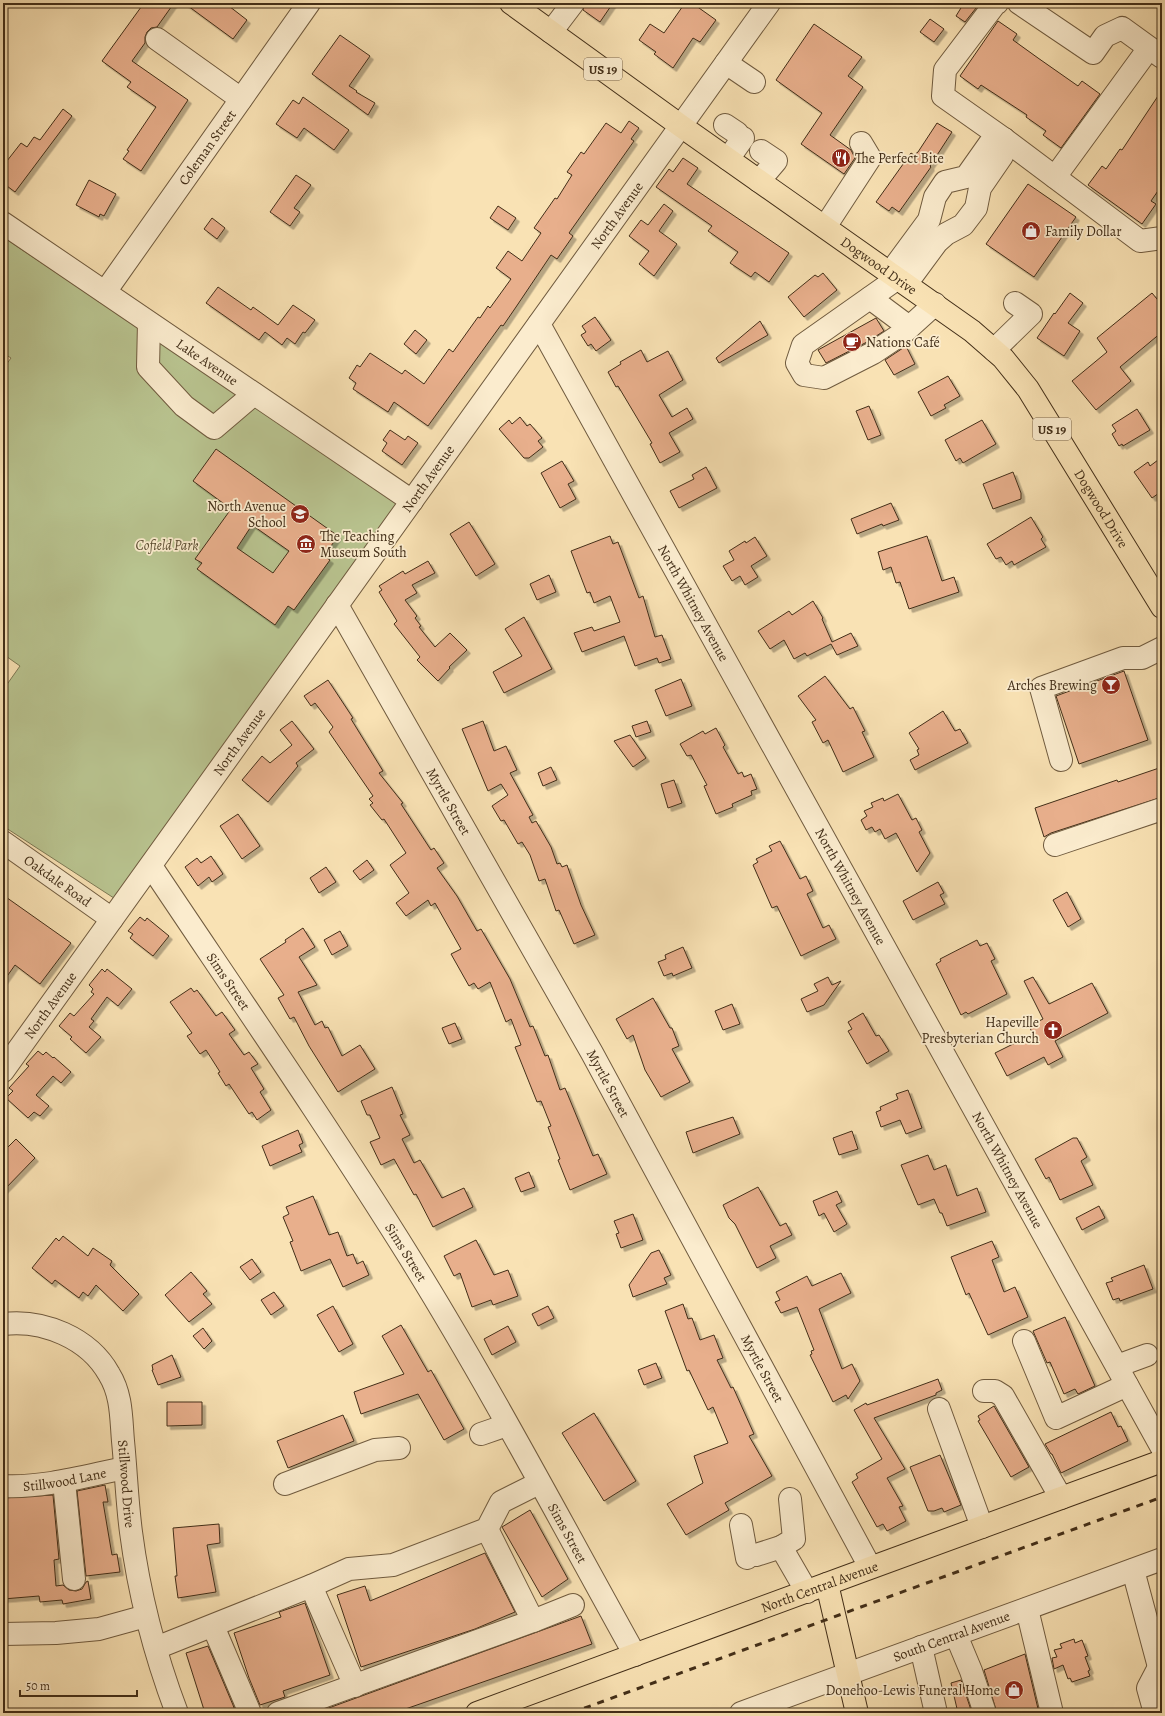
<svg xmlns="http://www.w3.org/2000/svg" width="1165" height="1716" font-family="Alegreya,serif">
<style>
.green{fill:#b9c490;stroke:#7e7954}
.building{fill:#e8af8c;stroke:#422e18;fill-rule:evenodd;filter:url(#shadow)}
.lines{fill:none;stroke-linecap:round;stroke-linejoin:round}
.minor-casing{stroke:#705b3f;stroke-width:24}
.major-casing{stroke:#422e18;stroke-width:24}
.minor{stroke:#fbecce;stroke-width:22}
.major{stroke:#f9e2b4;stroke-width:22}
.rail{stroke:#422e18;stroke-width:3;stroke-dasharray:7 7;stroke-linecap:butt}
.labels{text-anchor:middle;stroke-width:3.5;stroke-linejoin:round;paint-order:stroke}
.shield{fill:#fbecce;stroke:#7a674f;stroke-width:1}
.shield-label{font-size:13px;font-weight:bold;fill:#422e18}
.street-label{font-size:14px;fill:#422e18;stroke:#fbecce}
.poi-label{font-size:14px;fill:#422e18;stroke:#fbecce;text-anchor:start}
.park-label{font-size:14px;font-style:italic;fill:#5a4c30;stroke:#fbecce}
</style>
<defs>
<filter id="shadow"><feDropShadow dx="3.5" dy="3.5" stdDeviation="0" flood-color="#0004"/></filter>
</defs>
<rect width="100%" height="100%" fill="#f9e2b4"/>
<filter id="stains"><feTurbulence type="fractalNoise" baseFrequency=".005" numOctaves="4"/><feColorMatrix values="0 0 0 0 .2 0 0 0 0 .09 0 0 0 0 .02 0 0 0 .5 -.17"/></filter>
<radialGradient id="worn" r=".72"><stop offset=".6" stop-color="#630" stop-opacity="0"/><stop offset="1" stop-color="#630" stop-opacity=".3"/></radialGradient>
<path class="green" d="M3,237L398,502L120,902L3,826V690L20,666L3,654V369L11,358L3,353Z"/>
<path class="building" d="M144,3H174L157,27L151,28L147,32L145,37V43L132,61L188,100L141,171L123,159L129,151L127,150L156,107L127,87L131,82L102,61Z
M184,3H225L247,20L233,39Z
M585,3H613L600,22L583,10Z
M685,3H692L716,20L700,42L693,38L673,68L654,54L656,52L639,40L650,24L664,33Z
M964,3H980L965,22L956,16Z
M930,19L944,29L934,42L920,32Z
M998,21L1017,34L1013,40L1038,58L1078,86L1082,81L1100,94L1061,148L1043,135L1046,131L1026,117L1027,115L981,85L978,89L960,76Z
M814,24L862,57L848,76L863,87L830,135L851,150L855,158L844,174L801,144L822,113L776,80Z
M340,35L370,56L349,86L357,91L356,92L375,103L368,115L312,74Z
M1162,90V185L1151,201L1156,204L1142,224L1088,185L1102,166L1106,169L1120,149L1122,150Z
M303,97L349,130L334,150L304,128L297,138L276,124L293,100L299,104Z
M63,109L72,116L15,192L3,183V166L21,143L27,147L34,137L40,140Z
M629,121L639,128L631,139L634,141L569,233L573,236L557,259L551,255L516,307L503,326L501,325L428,426L394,402L388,412L353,389L356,383L349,378L357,365L360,367L370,353L402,374L405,370L424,384L449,349L453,352L478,317L480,318L488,306L490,308L511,279L496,268L508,251L522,261L541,233L534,228L555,198L557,199L572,175L567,172L581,152L584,154L606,123L621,133Z
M937,123L952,132L930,166L931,167L899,212L892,207L889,211L876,202L911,153L914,155L918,152Z
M683,158L698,168L687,184L789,253L769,282L755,272L751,277L730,263L738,252L708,231L712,226L656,187L669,169L673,172Z
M296,175L311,185L294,208L300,212L290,226L270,212Z
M89,180L116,194L104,216L100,214L99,217L76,205Z
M1028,184L1076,217L1034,277L986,244Z
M664,204L673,211L659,231L677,244L654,276L639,264L649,251L629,236L641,220L648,225Z
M498,206L516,218L508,230L490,218Z
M212,218L225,228L217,239L204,229Z
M823,273L837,290L804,317L788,297L815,275L818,277Z
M218,287L251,310L253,307L278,325L293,305L315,320L305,333L303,332L295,344L287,338L282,345L265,332L259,340L206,303Z
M1070,293L1083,303L1068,323L1080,331L1064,356L1037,338L1054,313L1055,314Z
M1152,293L1162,305V332L1120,367L1131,381L1096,410L1072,381L1107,352L1097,338Z
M595,317L611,340L596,351L591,344L588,346L581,335L586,332L582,326Z
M876,318L884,331L867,342L826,363L818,350Z
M760,321L768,335L719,363L716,358Z
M415,330L427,340L416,354L404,344Z
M906,346L915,364L894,375L885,360Z
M641,350L647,362L668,351L683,380L659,395L672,417L687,408L693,419L669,433L680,452L660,463L650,444L652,443L618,386L616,387L608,372L621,364L620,362Z
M948,376L960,396L944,405L946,408L931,416L918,392Z
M869,406L881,435L868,440L856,411Z
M1137,409L1150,430L1123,446L1122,444L1119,446L1112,434L1116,431L1112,425Z
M520,417L527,426L530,424L542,438L538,441L543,447L529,458H524L499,429L509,420L512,424Z
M982,420L996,444L963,463L960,458L956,461L945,440Z
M390,430L405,440L408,436L418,443L402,465L382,451L387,443L383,440Z
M216,449L338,536L324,556L330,560L294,610L288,606L275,625L197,569L202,563L195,559L231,509L193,481ZM252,525L289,551L273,573L237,548Z
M1162,457V491L1152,498L1134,472L1148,462L1150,466Z
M562,461L574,481L568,484L576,499L560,508L541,473Z
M706,467L717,488L679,508L670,491L694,479L692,475Z
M1013,472L1021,493V499L993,509L983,484Z
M891,503L899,520L883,526L882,524L857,534L851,519Z
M1031,517L1043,537L1041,539L1046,547L1014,565L1012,561L1006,565L1001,557L996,559L987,544Z
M469,522L495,564L476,576L450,534Z
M610,536L613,544L618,542L639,598L643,596L655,637L662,635L671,659L659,663L657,658L635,666L624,636L582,652L574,633L592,627L594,631L620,622L610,596L594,603L590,592L587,593L571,551Z
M927,536L942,581L954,577L959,592L909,609L900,582L896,583L891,567L883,570L878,552Z
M755,537L767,556L751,566L758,577L745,585L740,576L732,581L723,566L734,560L729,551L745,541L746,543Z
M428,561L435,573L412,585L417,593L405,600L417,616L415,618L421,626L419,627L435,647L450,633L467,650L449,667L450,668L438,681L417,660L420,657L394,624L397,621L379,592L382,590L379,586L403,571L405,574Z
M549,575L556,592L537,600L530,584Z
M813,601L823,618L822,619L832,642L851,633L858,646L837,655L831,644L807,656L805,653L794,659L784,640L770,649L758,631L789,611L792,615Z
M524,617L552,669L504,693L493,672L522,656L505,629Z
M1124,671L1148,740L1079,764L1056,696Z
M825,676L850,709L853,707L865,731L862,732L874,757L843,772L828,740L823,743L812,722L816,720L798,696Z
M681,679L692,706L666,716L655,690Z
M328,680L353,718L351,719L383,771L379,773L403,803L401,804L431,850L434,848L444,863L437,868L457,896L477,931L481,929L510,979L530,1027L533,1026L545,1056L548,1055L560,1090L565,1088L593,1156L598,1154L607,1174L570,1190L558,1160L560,1159L548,1127L551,1126L541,1101L537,1102L515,1047L521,1045L511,1019L506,1022L490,982L478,989L474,983L469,986L451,954L461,949L435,903L431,906L428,900L406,916L396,903L409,893L390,865L406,853L384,819L382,820L370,805L373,803L369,799L373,796L329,732L333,727L315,703L311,706L304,696Z
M943,711L955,731L960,729L968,743L915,770L910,760L919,755L917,750L919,749L909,733Z
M292,721L314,749L296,763L298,766L268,802L242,780L262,756L270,763L292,745L280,730Z
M483,721L494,751L506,746L517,770L510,773L533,815L529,817L532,823L536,821L551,847L557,864L560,863L562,867L567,865L581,905L595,935L574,944L559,910L556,911L545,879L539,881L530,855L522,842L518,844L504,820L501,821L492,806L508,795L501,784L488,791L462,729Z
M647,721L651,732L636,737L632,726Z
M716,728L725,745L723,747L738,774L742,772L744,777L751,774L757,789L751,791L752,795L732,804L733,807L716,814L704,786L707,785L691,755L687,756L680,744L703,731L705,734Z
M630,735L646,758L633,767L614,741Z
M551,767L557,780L543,786L538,773Z
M1162,767V797L1051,833L1044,837L1035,808L1117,780L1118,782Z
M674,780L682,803L668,808L661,784Z
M898,794L912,820L916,818L922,830L919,832L930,853L917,872L896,833L885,839L880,829L875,832L872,827L866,830L861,820L867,816L864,811L873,807L871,803L883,798L884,801Z
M238,814L260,846L242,859L220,826Z
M780,841L800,879L806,876L813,891L807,894L823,928L829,925L836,939L801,956L777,906L772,908L753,865L758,862L756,859L772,851L769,846Z
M211,856L223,874L212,882L209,877L198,886L185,867L197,858L201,863Z
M367,860L374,870L360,880L353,871Z
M326,867L336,882L319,893L310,878Z
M938,882L944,893L940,895L945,904L913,920L903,901Z
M1067,892L1081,919L1068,927L1053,900Z
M3,895L71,943L40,984L15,965L3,982Z
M140,917L145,921L147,918L169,936L153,956L130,938L133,934L128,931Z
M303,928L315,947L299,957L317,985L298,992L315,1025L322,1021L325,1028L328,1027L342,1056L360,1045L375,1069L338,1092L309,1046L294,1017L290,1019L278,998L284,995L260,959L286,942L285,940Z
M340,931L348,946L332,955L324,940Z
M977,940L980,946L987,943L995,959L991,961L1007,994L968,1014L966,1012L961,1015L936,964L941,961L940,959Z
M683,947L692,968L673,976L672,973L664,976L658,962L666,959L665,955Z
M102,969L105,972L107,969L132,989L118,1006L107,997L91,1019L94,1021L89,1027L101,1037L86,1053L70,1039L72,1037L59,1026L70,1013L74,1016L94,994L91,992L93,989L89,985Z
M828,977L832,985L841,981L824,1005L807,1012L801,999L818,991L814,984Z
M1033,977L1049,1004L1092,983L1108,1013L1055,1041L1063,1057L1048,1065L1044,1057L1007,1076L995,1053L1033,1034L1029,1026L1043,1019L1024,981Z
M191,988L194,992L197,990L216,1016L222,1012L235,1030L229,1034L244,1055L249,1052L258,1064L251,1068L264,1089L260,1092L271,1110L257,1120L252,1112L249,1114L229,1084L226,1086L218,1073L220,1072L206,1050L200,1054L187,1036L192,1033L170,1002Z
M653,998L670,1028H672L679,1046L672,1049L690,1082L661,1097L645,1070L633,1035L627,1039L616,1019Z
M732,1004L740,1024L723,1030L715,1011Z
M863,1013L876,1036L879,1035L889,1051L867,1064L848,1031L852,1029L848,1022Z
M455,1023L462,1039L449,1044L442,1028Z
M38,1051L43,1055L46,1052L53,1058L54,1057L71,1072L61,1083L53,1076L36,1095L49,1106L40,1116L34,1112L28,1118L6,1098L13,1091L9,1088L29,1066L26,1064Z
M392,1087L403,1114L400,1115L410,1135L402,1139L414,1163L420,1160L442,1198L464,1188L473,1207L433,1227L416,1194L414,1195L394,1159L381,1165L370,1142L380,1138L370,1115H367L361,1101Z
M908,1090L922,1128L906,1134L900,1120L881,1127L876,1112L881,1110L880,1107L898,1099L896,1094Z
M733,1117L740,1134L693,1153L686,1132Z
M298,1130L303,1143L299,1145L302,1152L270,1166L262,1146Z
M852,1131L858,1149L839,1155L833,1138Z
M1073,1138H1077L1087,1157L1081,1161L1093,1185L1060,1200L1049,1177L1046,1179L1035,1159Z
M16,1139L35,1158L3,1191V1152Z
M928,1155L934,1170L946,1165L957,1196L977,1188L986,1212L947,1226L942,1213H940L934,1199L918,1205L901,1165Z
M529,1172L535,1187L521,1192L515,1178Z
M758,1187L780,1226L786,1223L792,1235L770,1246L776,1258L757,1268L735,1224L729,1218L723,1205Z
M837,1191L842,1202L836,1205L847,1224L834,1232L824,1213L819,1216L813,1201Z
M313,1196L329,1235L338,1232L347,1256L353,1254L357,1264L363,1261L369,1275L343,1287L330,1259L301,1271L290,1242L293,1241L283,1217L289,1214L286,1207Z
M1099,1206L1105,1218L1082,1230L1076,1218Z
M633,1214L643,1240L621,1248L616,1234L619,1233L614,1221Z
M63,1236L88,1256L93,1248L112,1261L110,1265L139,1294L123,1311L96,1285L88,1296L83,1292L79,1298L55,1280L52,1284L32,1268L56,1238L59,1241Z
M476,1240L494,1275L508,1270L518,1296L493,1305L491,1300L472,1307L460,1273L454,1276L444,1256Z
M992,1241L999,1257L992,1260L1004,1292L1015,1287L1028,1317L988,1335L969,1293L966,1295L951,1257Z
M659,1250L671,1275L664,1278L667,1284L633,1297L629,1285L651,1253Z
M252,1259L261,1272L250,1280L240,1267Z
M1144,1265L1153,1289L1120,1301L1119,1298L1113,1300L1106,1283L1113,1281L1111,1278Z
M191,1272L207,1291L203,1294L212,1304L189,1322L165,1295Z
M841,1273L851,1293L819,1309L842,1369L852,1364L860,1381L848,1399L846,1395L833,1402L810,1355L812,1354L811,1351L814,1350L797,1307L781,1313L775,1302L780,1300L776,1292L807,1276L812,1286Z
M274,1292L284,1306L271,1315L261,1300Z
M683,1304L688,1319L692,1318L700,1340L714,1335L723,1358L717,1360L731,1388L733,1387L754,1434L749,1436L772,1476L725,1503L729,1510L686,1535L667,1504L703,1483L694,1456L728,1443L713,1407L708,1410L689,1370L687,1371L665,1311Z
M333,1306L353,1344L339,1352L317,1315Z
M548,1306L554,1318L538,1326L532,1314Z
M1065,1317L1095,1386L1078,1394L1075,1389L1064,1394L1050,1362L1047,1363L1033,1331Z
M401,1325L428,1372L431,1370L464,1429L444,1440L418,1394L361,1414L354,1392L404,1374L382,1336Z
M508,1326L516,1342L492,1355L484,1339Z
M203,1328L212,1341L204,1349L193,1336Z
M172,1355L181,1377L158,1385L152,1370H153L152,1365Z
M656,1363L662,1378L644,1385L638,1370Z
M938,1379L942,1390L936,1393V1395L874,1418L905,1469L887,1478L903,1506L899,1507L906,1521L887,1531L883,1524L877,1527L852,1482L858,1478L856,1474L882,1459L854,1410L866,1403L867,1405Z
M167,1402H202V1425L167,1426Z
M994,1406L1029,1467L1011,1477L978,1421L980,1420L978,1416Z
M1111,1412L1118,1427L1121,1426L1128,1441L1061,1473L1052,1454H1051L1045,1444Z
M594,1413L636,1481L604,1501L562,1433Z
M343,1415L354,1441L288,1468L277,1441Z
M940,1455L961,1505L944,1512L942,1508L934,1511H928L910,1467Z
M105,1485L108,1502H103L112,1555L117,1554L120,1572L86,1576L77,1491Z
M53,1495L59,1559L54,1560L56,1586L63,1585L69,1590L76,1591L82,1589L86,1582L88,1581L91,1599L63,1604L62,1600L40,1602L39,1596L3,1599V1498Z
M530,1510L568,1579L542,1597L502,1527Z
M219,1524L220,1543L207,1545L216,1592L178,1598L175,1576H177L173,1528Z
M485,1553L515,1612L475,1629L361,1667L337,1595L365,1586L370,1601Z
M305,1603L330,1675L283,1691L285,1697L260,1705L249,1678L234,1633L281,1617L279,1612Z
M581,1616L592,1644L394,1713H315Z
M1074,1639L1075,1643L1082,1640L1088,1656L1085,1657L1090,1670L1088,1671L1090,1676L1072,1682L1070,1678L1068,1679L1063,1665L1054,1669L1052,1658L1057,1657L1054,1650L1062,1648L1060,1644Z
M208,1646L233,1705L236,1713H205L186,1653Z
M1025,1654L1039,1713H997L984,1670Z
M961,1680L972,1713H958L951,1683Z"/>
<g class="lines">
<g class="minor-casing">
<g id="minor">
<path d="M997,3L995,4L945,70L943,96L1004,139L1140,241L1162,238"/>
<path d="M1019,3L1093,53L1105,36L1122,28L1162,57"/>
<path d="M551,32L573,3"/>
<path d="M157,39L241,99"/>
<path d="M726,63L754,82"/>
<path d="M725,125L737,133"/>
<path d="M728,159L743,138"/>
<path d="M1055,177L1149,48"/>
<path d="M759,181L776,161L761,151"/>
<path id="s1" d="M3,223L412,501"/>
<path d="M825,227L870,158L861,143"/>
<path d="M890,273L929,220L935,197L945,182L966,177L990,143L1004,139"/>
<path d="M898,278L803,345L797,363L804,375L824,378L873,353L903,333L935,304"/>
<path d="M906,284L937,242L946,234L963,225L976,208L980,188L1002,156L1004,139"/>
<path id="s2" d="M105,292L309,3"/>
<path d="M870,298L909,327"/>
<path d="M149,323L148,367L184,406L214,428L254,394"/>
<path id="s3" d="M539,324L1162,1448"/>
<path d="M994,350L1031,314L1015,303"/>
<path id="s4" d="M337,605L592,1053L870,1567"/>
<path d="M1061,760L1041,688L1123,658H1142L1162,648"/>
<path id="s5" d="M3,842L112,919"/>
<path d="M1055,845L1162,809"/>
<path id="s6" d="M151,866C238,996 327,1125 410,1258C490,1387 561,1522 635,1655"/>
<path id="s7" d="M3,1071L769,3"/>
<path id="s8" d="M3,1324C43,1319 89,1338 109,1374C122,1395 121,1418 123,1441C126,1471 127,1502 131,1532C139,1594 155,1655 177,1713"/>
<path d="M1024,1341L1056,1418L1127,1385"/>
<path d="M1117,1366L1147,1355"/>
<path d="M984,1391H995L1003,1396L1061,1498"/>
<path d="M939,1409L982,1527"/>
<path d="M481,1434L507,1425"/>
<path d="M64,1482L74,1579"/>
<path d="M285,1484L375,1450L399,1448"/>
<path id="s9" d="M3,1486C45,1488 85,1476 125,1468"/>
<path d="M741,1525L747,1558"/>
<path d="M781,1547L794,1539L790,1499"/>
<path d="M756,1555L781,1547L807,1592"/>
<path d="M1133,1570L1159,1667L1162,1671"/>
<path d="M311,1586L355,1686"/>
<path d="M1027,1609L1052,1713"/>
<path d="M533,1621L573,1605"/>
<path d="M213,1626L250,1713"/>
<path d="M3,1634L56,1633L99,1629L146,1616"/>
<path d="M956,1635L971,1671L985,1713"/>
<path d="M921,1647L936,1713"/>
<path d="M156,1648L311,1586L349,1569L393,1565L487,1529L501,1502L539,1483"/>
<path d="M278,1713L533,1621L487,1529"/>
<path id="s10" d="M741,1713L1162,1559"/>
<path d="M1155,1713L1148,1688L1159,1667"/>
</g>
</g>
<g class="major-casing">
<g id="major">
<path id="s11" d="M511,3L681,126L972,331L1003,358L1028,389L1162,607"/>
<path d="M827,1584L857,1713"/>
<path id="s12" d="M477,1713C706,1629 933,1544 1162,1461"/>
</g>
</g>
<use href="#minor" class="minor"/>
<use href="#major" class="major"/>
<path class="rail" d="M571,1713L1162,1497"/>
</g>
<defs>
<g id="restaurant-disc" transform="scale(1)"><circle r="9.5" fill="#8f2418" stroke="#fbecce"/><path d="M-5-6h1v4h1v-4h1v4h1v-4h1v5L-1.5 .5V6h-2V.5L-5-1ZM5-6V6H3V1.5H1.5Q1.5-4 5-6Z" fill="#fff"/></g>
<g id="shop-disc" transform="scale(1)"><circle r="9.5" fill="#8f2418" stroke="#fbecce"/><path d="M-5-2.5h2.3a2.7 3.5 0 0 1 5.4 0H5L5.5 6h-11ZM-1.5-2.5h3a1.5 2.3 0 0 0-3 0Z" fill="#fff"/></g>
<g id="cafe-disc" transform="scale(1)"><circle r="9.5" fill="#8f2418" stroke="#fbecce"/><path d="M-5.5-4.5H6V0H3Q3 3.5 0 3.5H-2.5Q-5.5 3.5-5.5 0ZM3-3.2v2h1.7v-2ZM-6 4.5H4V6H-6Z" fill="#fff"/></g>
<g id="school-disc" transform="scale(1)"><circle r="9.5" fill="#8f2418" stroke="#fbecce"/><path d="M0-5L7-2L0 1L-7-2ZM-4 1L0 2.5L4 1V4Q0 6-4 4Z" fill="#fff"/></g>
<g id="museum-disc" transform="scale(1)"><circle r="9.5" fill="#8f2418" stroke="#fbecce"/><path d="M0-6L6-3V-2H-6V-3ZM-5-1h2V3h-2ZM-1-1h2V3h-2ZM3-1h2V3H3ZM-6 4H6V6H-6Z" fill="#fff"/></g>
<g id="bar-disc" transform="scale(1)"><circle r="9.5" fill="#8f2418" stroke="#fbecce"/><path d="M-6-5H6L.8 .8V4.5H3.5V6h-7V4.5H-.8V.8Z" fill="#fff"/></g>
<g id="church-disc" transform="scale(1)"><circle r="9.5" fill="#8f2418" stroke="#fbecce"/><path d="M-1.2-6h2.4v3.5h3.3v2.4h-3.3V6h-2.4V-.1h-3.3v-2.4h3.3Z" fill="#fff"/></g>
</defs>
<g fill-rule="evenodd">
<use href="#restaurant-disc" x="841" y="158"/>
<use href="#shop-disc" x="1031" y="231"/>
<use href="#cafe-disc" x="852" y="342"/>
<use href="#school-disc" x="300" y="514"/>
<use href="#museum-disc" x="306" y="544"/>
<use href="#bar-disc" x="1111" y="685"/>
<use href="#church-disc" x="1053" y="1030"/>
<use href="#shop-disc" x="1014" y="1690"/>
</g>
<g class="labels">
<g class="shield">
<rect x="584" y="58" width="38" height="22" rx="3"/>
<rect x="1033" y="418" width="38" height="22" rx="3"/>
</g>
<g class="shield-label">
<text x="603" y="74">US 19</text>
<text x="1052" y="434">US 19</text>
</g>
<g class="street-label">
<text dy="5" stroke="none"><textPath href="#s2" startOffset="177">Coleman Street</textPath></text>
<text dy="5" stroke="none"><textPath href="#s7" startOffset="1053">North Avenue</textPath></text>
<text dy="5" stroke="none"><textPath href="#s11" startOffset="452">Dogwood Drive</textPath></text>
<text dy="5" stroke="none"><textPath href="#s1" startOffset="247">Lake Avenue</textPath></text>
<text dy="5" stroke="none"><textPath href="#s7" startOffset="729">North Avenue</textPath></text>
<text dy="5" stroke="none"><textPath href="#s11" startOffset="787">Dogwood Drive</textPath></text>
<text dy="5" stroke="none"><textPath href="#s3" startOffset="319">North Whitney Avenue</textPath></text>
<text dy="5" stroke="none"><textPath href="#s7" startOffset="405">North Avenue</textPath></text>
<text dy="5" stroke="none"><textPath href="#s4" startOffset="226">Myrtle Street</textPath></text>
<text dy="5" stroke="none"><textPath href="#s5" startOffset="67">Oakdale Road</textPath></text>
<text dy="5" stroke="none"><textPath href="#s3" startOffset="643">North Whitney Avenue</textPath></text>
<text dy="5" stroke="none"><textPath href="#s6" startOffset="139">Sims Street</textPath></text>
<text dy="5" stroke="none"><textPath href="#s7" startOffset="81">North Avenue</textPath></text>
<text dy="5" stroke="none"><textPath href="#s4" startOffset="550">Myrtle Street</textPath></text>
<text dy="5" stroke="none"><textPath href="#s3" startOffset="967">North Whitney Avenue</textPath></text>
<text dy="5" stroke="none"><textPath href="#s6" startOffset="463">Sims Street</textPath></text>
<text dy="5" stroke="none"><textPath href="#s4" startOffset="874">Myrtle Street</textPath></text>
<text dy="5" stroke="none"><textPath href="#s9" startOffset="62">Stillwood Lane</textPath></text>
<text dy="5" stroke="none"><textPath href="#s8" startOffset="236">Stillwood Drive</textPath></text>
<text dy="5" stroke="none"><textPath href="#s6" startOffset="787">Sims Street</textPath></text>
<text dy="5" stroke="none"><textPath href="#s12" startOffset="365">North Central Avenue</textPath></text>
<text dy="5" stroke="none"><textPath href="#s10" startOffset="224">South Central Avenue</textPath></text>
</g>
<g class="poi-label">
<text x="855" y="163">The Perfect Bite</text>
<text x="1045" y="236">Family Dollar</text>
<text x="866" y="347">Nations Café</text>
<text x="286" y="511" text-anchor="end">North Avenue<tspan x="286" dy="16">School</tspan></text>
<text x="320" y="541">The Teaching<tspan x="320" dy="16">Museum South</tspan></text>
<text x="1097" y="690" text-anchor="end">Arches Brewing</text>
<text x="1039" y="1027" text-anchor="end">Hapeville<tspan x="1039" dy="16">Presbyterian Church</tspan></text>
<text x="1000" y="1695" text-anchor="end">Donehoo-Lewis Funeral Home</text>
</g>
<g class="park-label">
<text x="167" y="550">Cofield Park</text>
</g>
</g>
<rect width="1165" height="1716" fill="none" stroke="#f9e2b4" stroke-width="16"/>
<rect x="4" y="4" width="1157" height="1708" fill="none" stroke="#422e18" stroke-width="2"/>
<rect x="8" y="8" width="1149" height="1700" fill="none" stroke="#422e18"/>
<path d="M20 1690v6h117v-6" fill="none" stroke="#422e18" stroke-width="2"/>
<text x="26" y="1690" font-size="12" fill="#422e18" stroke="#fbecce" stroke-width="3" paint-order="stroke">50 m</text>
<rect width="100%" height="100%" filter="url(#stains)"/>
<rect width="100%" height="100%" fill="url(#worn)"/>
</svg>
